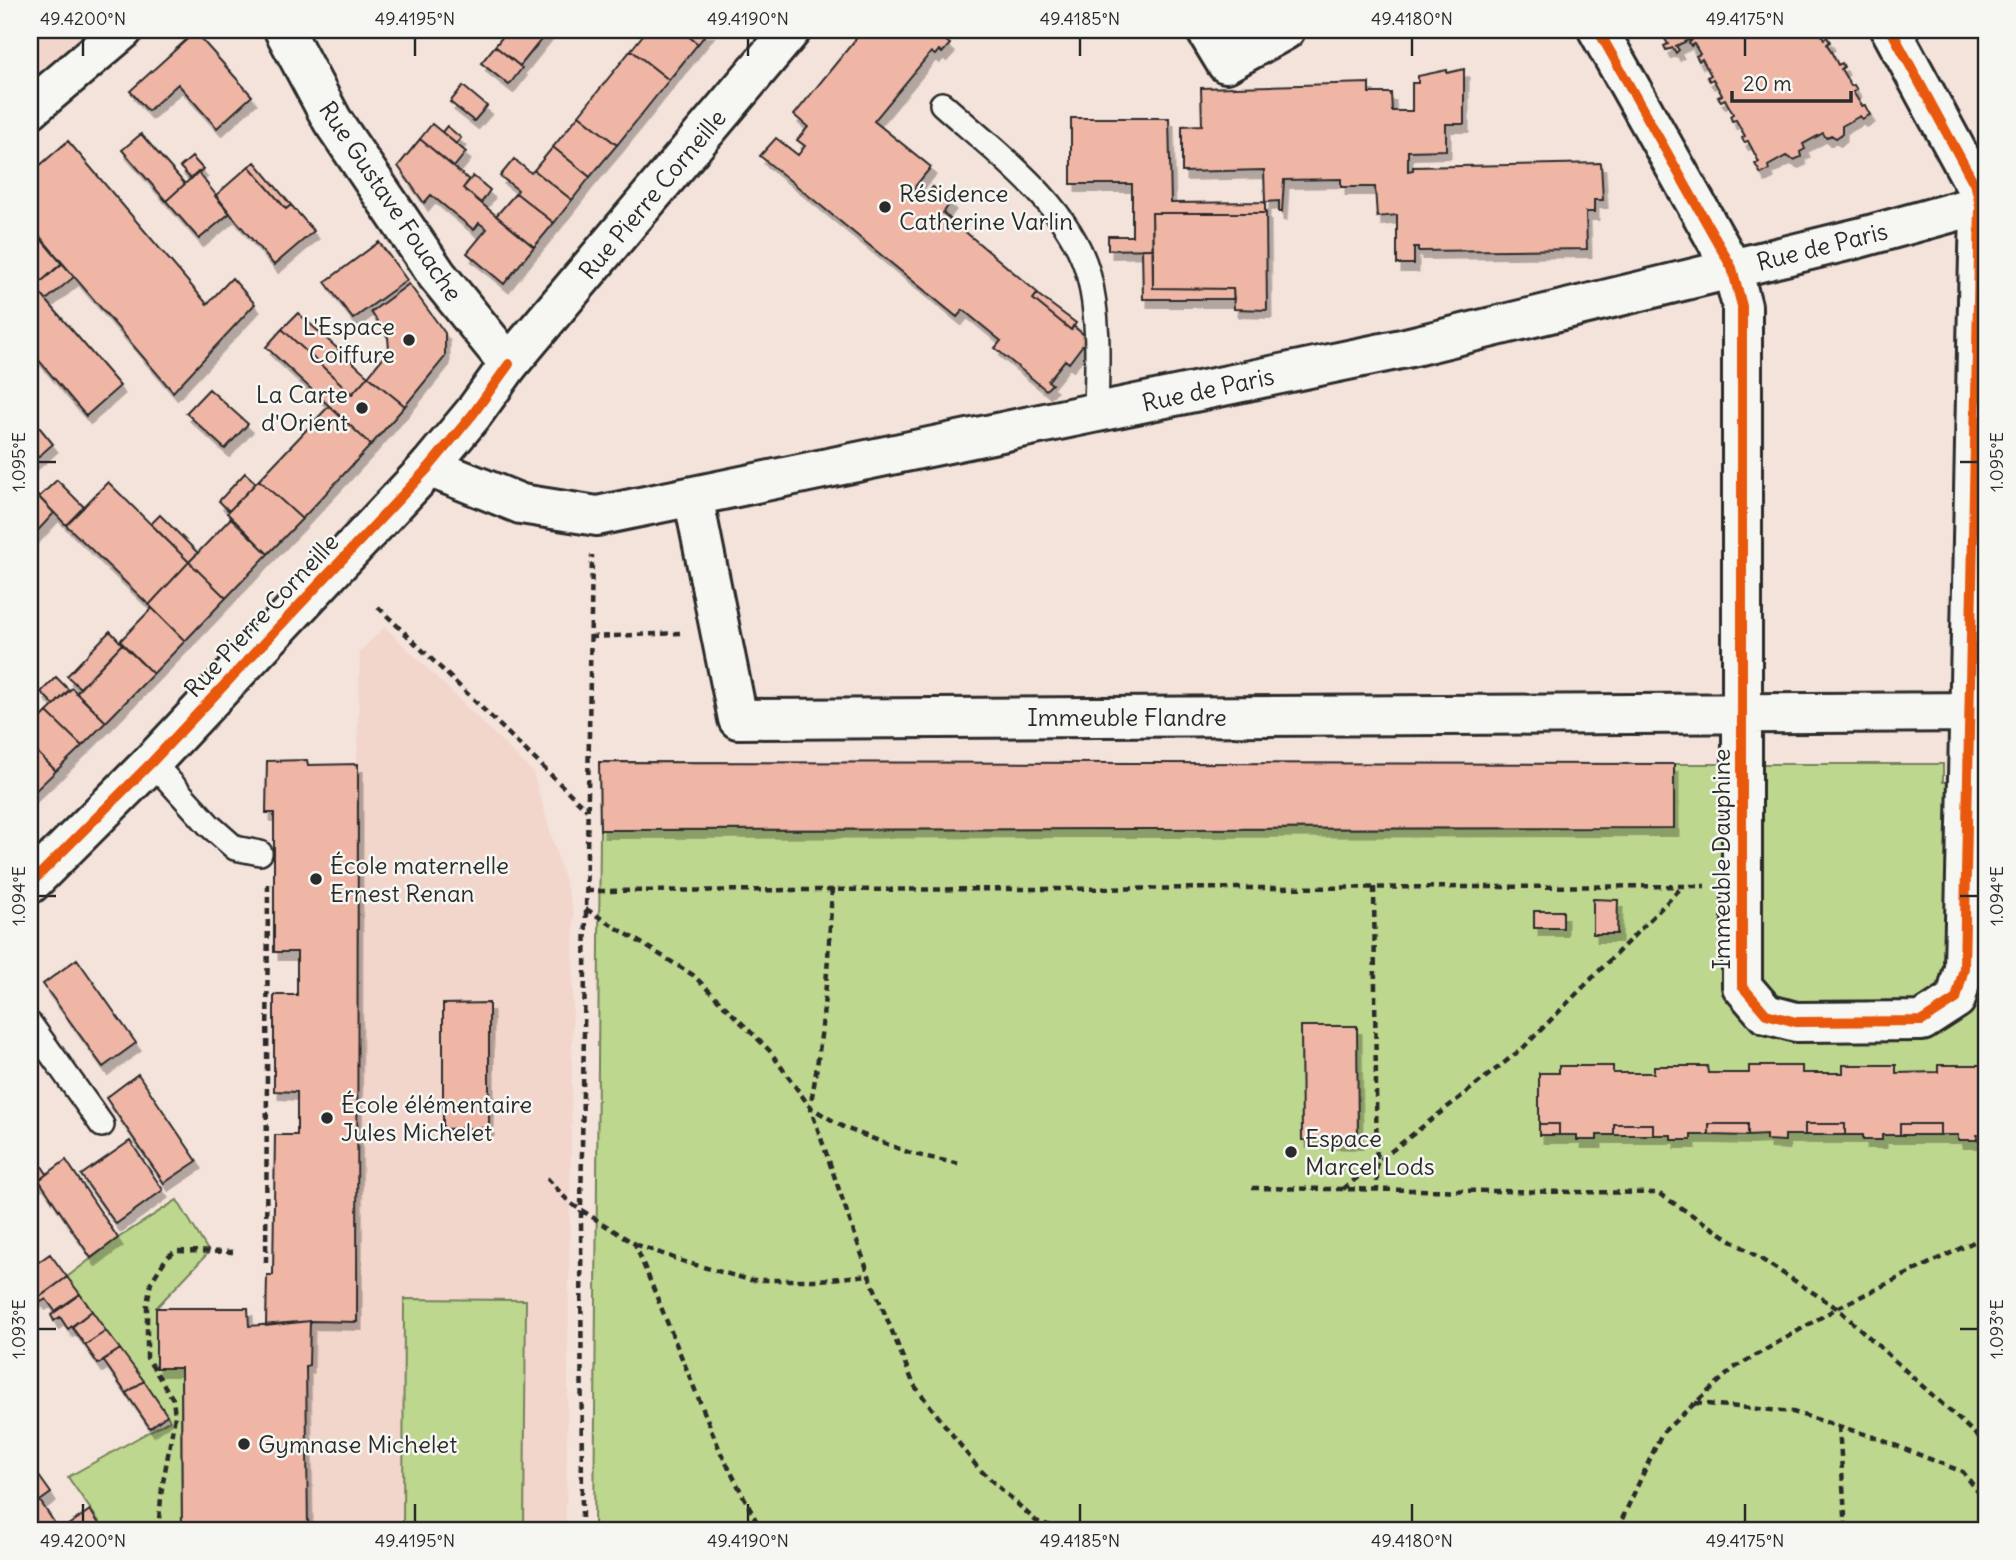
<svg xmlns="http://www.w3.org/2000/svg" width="2016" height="1560" font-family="Delius,sans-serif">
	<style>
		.built { fill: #f2d6cb }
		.green { fill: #bed78e; stroke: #74815c; stroke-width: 2 }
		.building { fill: #efb6a6; stroke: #2b2b2b; stroke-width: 2; filter: url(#shadow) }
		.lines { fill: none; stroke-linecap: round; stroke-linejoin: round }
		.service-casing { stroke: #2b2b2b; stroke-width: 28 }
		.minor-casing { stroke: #2b2b2b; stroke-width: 44 }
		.tertiary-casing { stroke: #2b2b2b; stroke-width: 44 }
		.path { stroke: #2b2b2b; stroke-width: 4.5; stroke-dasharray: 7 5; stroke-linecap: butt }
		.service { stroke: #f6f6f2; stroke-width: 23 }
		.minor { stroke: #f6f6f2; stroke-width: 38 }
		.tertiary { stroke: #f6f6f2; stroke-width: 38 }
		.cycleway-casing { stroke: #f6f6f2; stroke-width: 15 }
		.cycleway { stroke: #e8590c; stroke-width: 10 }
		.ticks { fill: none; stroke: #2b2b2b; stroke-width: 2.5 }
		.poi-dot { fill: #2b2b2b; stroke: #f6f6f2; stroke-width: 2.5 }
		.labels { text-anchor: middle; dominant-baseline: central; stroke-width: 5; stroke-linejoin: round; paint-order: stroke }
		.poi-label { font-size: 24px; fill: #2b2b2b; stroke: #f6f6f2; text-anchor: start }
		.street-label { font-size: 24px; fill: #2b2b2b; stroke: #f6f6f2 }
		.neatline { fill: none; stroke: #2b2b2b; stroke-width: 2.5 }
		.ticks-label { font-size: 18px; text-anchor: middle; fill: #2b2b2b }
	</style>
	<defs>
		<filter id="shadow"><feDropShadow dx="4.5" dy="8" stdDeviation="0" flood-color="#0004"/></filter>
	</defs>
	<rect width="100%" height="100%" fill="#f4e3db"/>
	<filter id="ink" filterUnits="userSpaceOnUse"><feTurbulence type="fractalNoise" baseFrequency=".0143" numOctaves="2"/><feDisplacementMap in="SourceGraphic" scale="14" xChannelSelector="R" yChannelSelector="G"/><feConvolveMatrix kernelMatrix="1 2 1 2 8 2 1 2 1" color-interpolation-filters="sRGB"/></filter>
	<g filter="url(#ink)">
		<!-- built -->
		<path class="built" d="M30 30H96L30 86Z
			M385 627 533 772 574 913 566 1530H308L306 1367 309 1365 310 1322 266 1326 267 1275 273 1274 275 1135 297 1134V1092L274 1091V995H297V952H274V813H266L267 761 307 760 308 765 357 764 360 651Z"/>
		<!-- green -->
		<path class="green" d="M1674 764H1943V782H1986V1530H594L600 830 1674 828Z
			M177 1200 209 1252 156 1308V1368H181L182 1530H105L68 1477 170 1420 67 1277 118 1238Z
			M404 1299 526 1300 524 1530H403Z"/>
		<!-- building -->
		<path class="building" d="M508 30H549L520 66 495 46Z
			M647 30H681L698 44 669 80 631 50Z
			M681 30H709L698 44Z
			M863 30H933L950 44 942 53 939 50 935 55 931 52 874 121 931 167 913 189 924 197 933 187 951 202 943 213 1038 293 1033 299 1071 330 1073 326 1088 338 1069 363 1065 360 1048 381 1052 384 1046 390 995 348 1001 341 963 310 957 317 760 156 776 138 798 155 805 146 797 140 808 127 794 115Z
			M1660 30H1819L1824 39 1827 37 1830 42 1827 44 1838 65 1842 63 1844 67 1841 69 1851 86 1854 85 1857 90 1853 92 1862 106 1865 105 1870 115 1862 119 1860 116 1842 126V134L1836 138 1831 135 1826 138 1823 133 1803 144 1805 149 1800 152 1801 157 1794 160 1786 156 1768 166 1769 170 1761 174 1755 164 1759 162 1748 141 1744 142 1742 138 1745 136 1736 120 1732 121 1730 116 1733 114 1725 99 1721 101 1718 97 1722 95 1713 79 1710 81 1707 77 1711 75 1702 59 1699 61 1696 56 1700 54 1694 44 1691 46 1689 43 1692 40 1691 39 1676 46 1679 50 1676 53 1673 48 1666 50 1664 46 1668 44Z
			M195 32 252 96 217 128 178 84 148 111 130 91Z
			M495 46 522 68 509 85 481 63Z
			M631 50 669 80 617 145 579 115Z
			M1464 69V124H1446V150L1408 151V171L1413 170V167L1601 163 1603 200H1594V212H1586L1587 249 1418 251V247H1414V264H1397V215L1377 217 1375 187H1341V179L1284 180 1282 212H1279V201L1265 202 1264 170 1182 172V126L1202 125 1201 88 1369 83V93H1391L1392 111H1412V83H1418V76L1447 70V73Z
			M463 86 487 106 474 121 450 102Z
			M579 115 617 145 590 177 553 147Z
			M1071 118H1169L1171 203 1265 202V213H1152L1153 249 1108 250V236H1132V184H1071Z
			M432 124 466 152 454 167 420 139Z
			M447 126 461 138 456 144 442 132Z
			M141 134 185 184 166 201 122 150Z
			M420 139 469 180 463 188 534 247 504 284 467 253 487 229 479 223 474 230 431 195 424 203 398 166Z
			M68 141 207 304 232 278 255 304 173 392 30 225V174Z
			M553 147 590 177 572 200 534 170Z
			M192 157 203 169 191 179 180 167Z
			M514 159 531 173 534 170 572 200 554 223 516 193 518 190 500 176Z
			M255 162 291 205 286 209 249 166Z
			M249 166 286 209 291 205 314 231 274 265 215 196Z
			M198 172 230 213 199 239 166 201Z
			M473 176 490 190 481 203 463 188Z
			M516 193 554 223 534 247 496 216Z
			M1152 213H1266L1267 310 1234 309 1233 289 1153 288Z
			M30 226 62 264 35 287 120 386 86 416 30 350Z
			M379 242 407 280 353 319 325 282Z
			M1142 249H1153V288L1233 289 1234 299H1143Z
			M62 263 74 277 46 300 35 287Z
			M409 284 445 333V357L405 406 368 376 389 350 388 337 371 312Z
			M1037 294 1076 323 1071 330 1033 299Z
			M298 313 368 376 352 394 282 329Z
			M282 329 352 394 368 376 405 406 371 445 266 347Z
			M209 389 248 424 225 449 186 413Z
			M329 406 371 445 302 519 259 480Z
			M30 416 53 444 30 464Z
			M245 473 256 483 229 511 219 501Z
			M57 480 84 507 66 525 39 497Z
			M259 480 302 519 268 554 227 513Z
			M108 482 189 562 149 605 66 525Z
			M30 488 54 513 30 539Z
			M160 515 198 553 189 562 151 524Z
			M231 518 268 554 226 598 189 562Z
			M189 562 226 598 185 641 149 605Z
			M152 608 185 641 153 674 120 641Z
			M110 631 122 644 80 688 67 676Z
			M122 644 153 674 106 722 76 693Z
			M56 677 69 690 54 705 41 692Z
			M72 688 106 722 82 746 47 712Z
			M47 712 82 746 56 771 30 745V729Z
			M30 745 56 771 30 796Z
			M307 760 308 765 358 764 357 1322 310 1321 266 1326 267 1275H273L275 1135H297V1092L274 1091V995H297V952H274V813H266L267 761Z
			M599 762 1674 764V828L600 830Z
			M1593 899 1618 900 1617 934H1593Z
			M1534 911H1563V928H1534Z
			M77 959 136 1043 103 1067 43 984Z
			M489 1003V1128L443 1129V1004Z
			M1301 1026H1357L1358 1141 1302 1140Z
			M1843 1065H1896V1073L1938 1072V1065H1986V1135H1977V1140H1958V1135H1940V1124H1900V1135H1882V1140H1863V1135H1845V1124H1805V1135H1785V1141L1766 1140V1135L1748 1136V1124H1709V1135H1691V1140H1671V1135H1653V1124H1614V1135H1597V1140H1577V1135H1559V1124H1539V1073H1559V1066H1613V1073H1654V1066H1707L1708 1073H1749V1066H1802V1073H1843Z
			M138 1074 197 1161 164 1183 106 1098Z
			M1539 1124H1559V1135H1539Z
			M1614 1124H1653V1135H1614Z
			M1709 1124H1748V1136L1709 1135Z
			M1805 1124H1845V1135H1805Z
			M1900 1124H1940V1135H1900Z
			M130 1141 163 1190 116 1224 81 1175Z
			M32 1151 47 1174 32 1185 30 1182V1152Z
			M66 1160 118 1238 91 1258 39 1180Z
			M50 1254 67 1277 30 1304V1268Z
			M67 1277 80 1294 55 1311 46 1299 41 1302 38 1298Z
			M80 1294 92 1311 68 1329 60 1317 54 1321 51 1315Z
			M156 1308H248L249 1326 310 1321 309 1365 306 1366 308 1530H182L181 1368H156Z
			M92 1311 106 1331 85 1345 72 1327Z
			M106 1331 120 1349 98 1364 85 1345Z
			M120 1349 144 1381 126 1393 103 1360Z
			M144 1381 167 1415 150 1428 126 1393Z
			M34 1469 51 1493 30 1508V1472Z
			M40 1501 54 1522 43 1530H30V1508Z
			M90 1510 103 1530H61Z"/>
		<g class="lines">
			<defs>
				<path id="service" d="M942 104C993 150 1069 204 1088 273 1100 316 1097 368 1096 412
					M152 762 209 825 235 848 260 853
					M30 1024 102 1125"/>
				<path id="minor" d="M284 30 332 120 437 275 509 364
					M1206 30 1226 63 1285 30
					M1598 30 1732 268 1742 306V986L1766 1014 1796 1022 1922 1021 1956 999 1964 968 1980 206 1976 187 1891 30
					M30 109 123 30
					M429 467 521 504 597 516 1406 348 1859 238 1986 203
					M693 496 738 719 1986 712"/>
				<path id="tertiary" d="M30 884 152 762 429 467 473 414 509 364 791 30"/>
			</defs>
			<!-- service casing -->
			<use href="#service" class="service-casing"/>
			<!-- minor casing -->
			<use href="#minor" class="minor-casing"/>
			<!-- tertiary casing -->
			<use href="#tertiary" class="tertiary-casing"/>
			<!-- path -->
			<path class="path" d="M378 607 587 810
				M590 637 680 633
				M1374 887 1377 1190
				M832 889C828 963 824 1035 810 1107L845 1128 913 1154 960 1164
				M586 891 1705 886
				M586 909 693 975 769 1050 810 1107 869 1275 914 1385 978 1468 1036 1521 1063 1530
				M547 1178 570 1203 635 1244 721 1453 761 1530
				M1252 1188 1658 1193 1837 1308 1986 1444
				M1343 1189 1523 1048 1683 886
				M635 1244 685 1262 750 1280H820L869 1275
				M266 1263 268 883
				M1695 1403 1793 1412 1874 1437 1963 1472 1986 1502
				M1839 1426 1846 1530
				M161 1530 159 1519 162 1488 175 1416 173 1399 147 1358V1305L151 1282 167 1257 176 1251 236 1252
				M582 1530 581 1209 592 555
				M1617 1530 1662 1433 1734 1368 1837 1308 1986 1236"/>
			<!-- service -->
			<use href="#service" class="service"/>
			<!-- minor -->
			<use href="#minor" class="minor"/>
			<!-- tertiary -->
			<use href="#tertiary" class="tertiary"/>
			<defs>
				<path id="cycleway" d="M1598 30 1732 268 1742 306V986L1766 1014 1796 1022 1922 1021 1956 999 1964 968 1980 206 1976 187 1891 30
					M30 884 152 762 429 467 473 414 509 364"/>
			</defs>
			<!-- cycleway casing -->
			<use href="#cycleway" class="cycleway-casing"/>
			<!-- cycleway -->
			<use href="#cycleway" class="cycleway"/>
		</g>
	</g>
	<!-- ticks -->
	<path class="ticks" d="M83 38V56M415 38V56M748 38V56M1080 38V56M1412 38V56M1745 38V56M38 462H56M1960 462H1978M38 896H56M1960 896H1978M38 1329H56M1960 1329H1978M83 1504V1522M415 1504V1522M748 1504V1522M1080 1504V1522M1412 1504V1522M1745 1504V1522"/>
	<!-- markers -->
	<g class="poi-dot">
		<circle cx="885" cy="207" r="7"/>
		<circle cx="409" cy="340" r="7"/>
		<circle cx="362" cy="408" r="7"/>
		<circle cx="316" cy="879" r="7"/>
		<circle cx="327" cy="1118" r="7"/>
		<circle cx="1291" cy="1152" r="7"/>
		<circle cx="244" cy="1444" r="7"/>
	</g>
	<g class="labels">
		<!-- poi labels -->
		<g class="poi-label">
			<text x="899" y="193">Résidence<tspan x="899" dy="28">Catherine Varlin</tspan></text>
			<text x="395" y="326" text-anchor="end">L'Espace<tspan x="395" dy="28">Coiffure</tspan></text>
			<text x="348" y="394" text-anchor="end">La Carte<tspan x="348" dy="28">d'Orient</tspan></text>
			<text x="330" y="865">École maternelle<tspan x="330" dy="28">Ernest Renan</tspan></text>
			<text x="341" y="1104">École élémentaire<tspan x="341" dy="28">Jules Michelet</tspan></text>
			<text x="1305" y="1138">Espace<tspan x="1305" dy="28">Marcel Lods</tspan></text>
			<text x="258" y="1444">Gymnase Michelet</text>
		</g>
		<!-- street labels -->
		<g class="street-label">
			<text transform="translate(652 194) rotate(-50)">Rue Pierre Corneille</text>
			<text transform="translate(391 201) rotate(56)">Rue Gustave Fouache</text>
			<text transform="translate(1822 246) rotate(-14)">Rue de Paris</text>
			<text transform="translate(1208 389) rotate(-12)">Rue de Paris</text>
			<text transform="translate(261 615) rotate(-47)">Rue Pierre Corneille</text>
			<text x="1127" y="717">Immeuble Flandre</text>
			<text transform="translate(1721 859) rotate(-90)">Immeuble Dauphine</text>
		</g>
	</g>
	<!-- margin -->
	<rect width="2016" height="1560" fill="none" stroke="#f6f6f2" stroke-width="77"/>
	<!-- scale -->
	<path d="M1732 91v10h119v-10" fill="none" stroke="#2b2b2b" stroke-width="3.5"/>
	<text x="1743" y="91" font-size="21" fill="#2b2b2b" stroke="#f6f6f2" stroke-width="5" paint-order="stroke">20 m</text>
	<rect x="38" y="38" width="1940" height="1484" class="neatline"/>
	<g class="ticks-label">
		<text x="83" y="25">49.4200°N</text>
		<text x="415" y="25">49.4195°N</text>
		<text x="748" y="25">49.4190°N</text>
		<text x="1080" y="25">49.4185°N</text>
		<text x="1412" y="25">49.4180°N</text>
		<text x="1745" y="25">49.4175°N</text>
		<text transform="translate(1997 462) rotate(-90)" y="6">1.095°E</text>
		<text transform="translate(19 462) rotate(-90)" y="6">1.095°E</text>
		<text transform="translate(1997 896) rotate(-90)" y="6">1.094°E</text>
		<text transform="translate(19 896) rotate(-90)" y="6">1.094°E</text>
		<text transform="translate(1997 1329) rotate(-90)" y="6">1.093°E</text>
		<text transform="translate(19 1329) rotate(-90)" y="6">1.093°E</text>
		<text x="83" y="1547">49.4200°N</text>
		<text x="415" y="1547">49.4195°N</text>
		<text x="748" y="1547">49.4190°N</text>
		<text x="1080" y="1547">49.4185°N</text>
		<text x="1412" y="1547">49.4180°N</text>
		<text x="1745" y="1547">49.4175°N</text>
	</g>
</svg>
